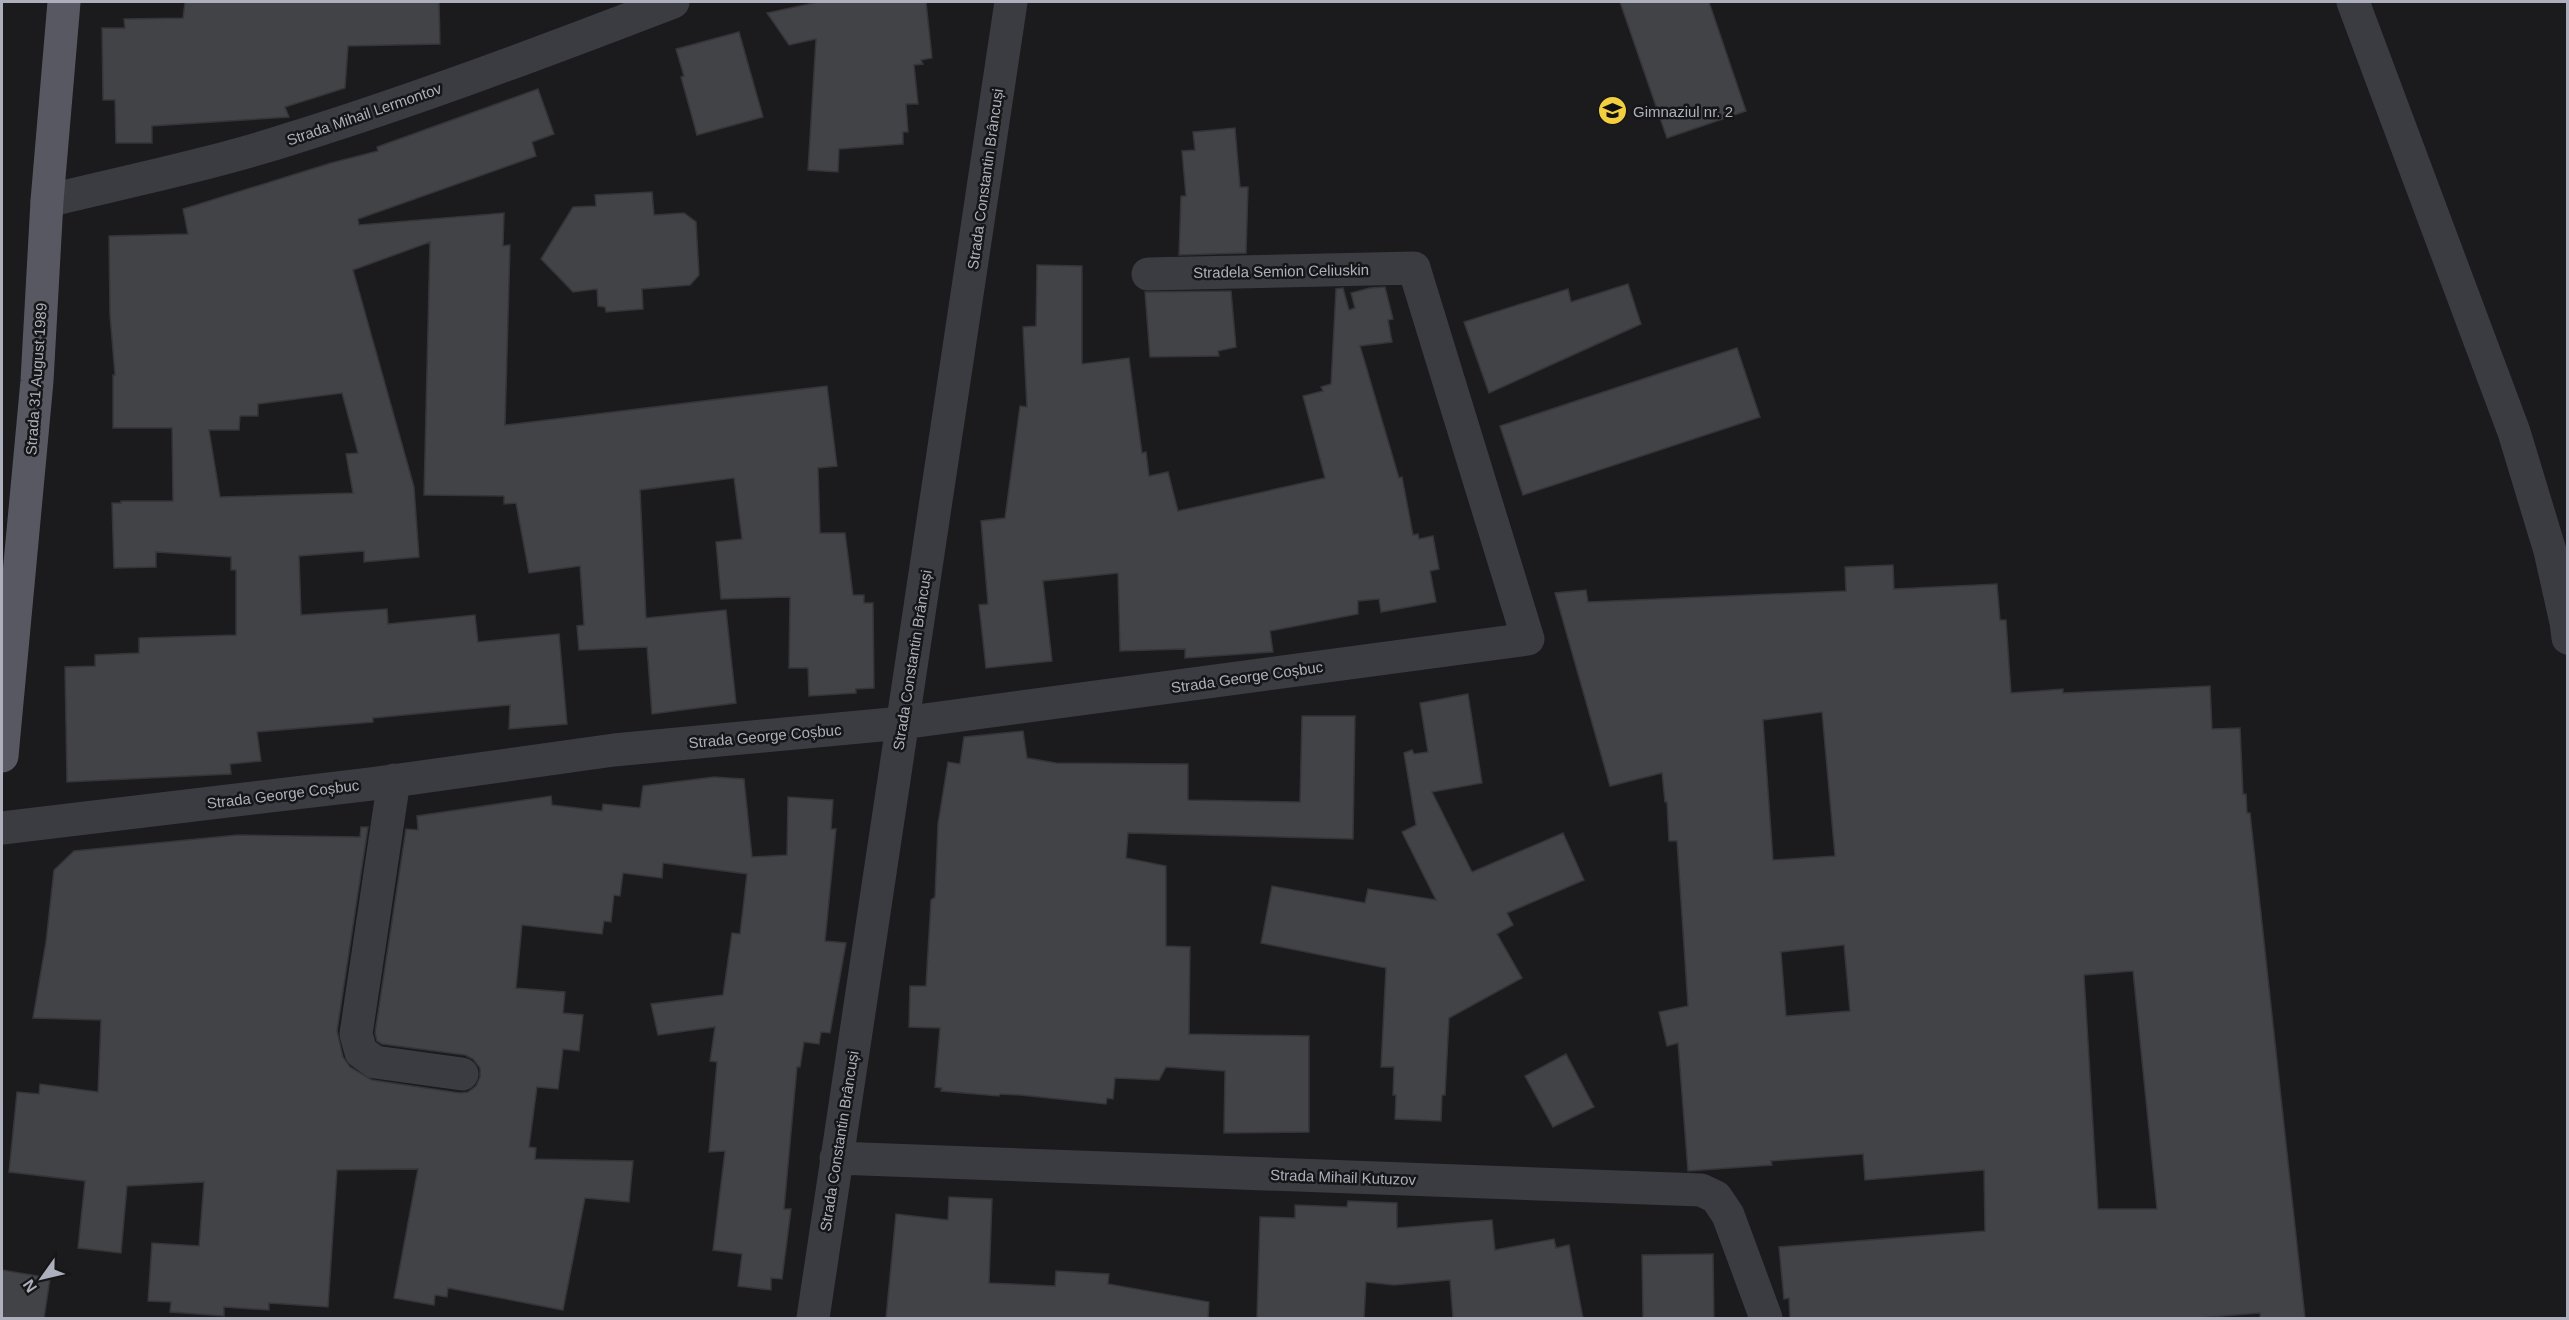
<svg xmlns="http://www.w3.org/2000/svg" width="2569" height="1320" font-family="Arial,sans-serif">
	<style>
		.building { fill: #424347; stroke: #353539; stroke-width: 1.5; fill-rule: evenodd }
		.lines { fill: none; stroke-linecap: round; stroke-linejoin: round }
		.minor { stroke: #3b3c42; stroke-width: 33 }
		.major { stroke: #575861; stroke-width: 33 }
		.labels { text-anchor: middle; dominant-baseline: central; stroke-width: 5; stroke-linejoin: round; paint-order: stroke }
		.poi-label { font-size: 15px; fill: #adb0bc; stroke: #161518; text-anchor: start }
		.street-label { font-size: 15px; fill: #adb0bc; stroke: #161518 }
	</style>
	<rect width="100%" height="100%" fill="#1b1a1d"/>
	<!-- building -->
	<path class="building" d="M185 2H439L440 44 348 46 345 88 285 107 289 117 152 126V143H116L115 100H103L102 28H125L124 19 183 18Z
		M818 2H926L932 58 921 60 923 64 914 65 918 104H906L908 132H903V144L839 149 838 172 808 170 816 39 789 45 767 13Z
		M1620 2H1709L1746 111 1667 138Z
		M739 32 763 117 697 135 681 77 684 76 676 49Z
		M538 89 554 134 532 142 536 156 358 219 359 225 504 213 503 246 510 245 505 425 827 386 837 466 818 468 820 533H845L853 595H864V603H873L874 688 856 689V693L809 696 808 668H789L790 597 721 599 716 542 742 539 734 478 640 490 646 618 726 610 736 703 652 714 647 647 579 650 577 626 584 625 580 566 529 573 516 503 504 504V496L424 495 430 242 353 270 414 487 419 557 364 562V551L299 556 301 615 387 609 388 624 475 615 478 642 559 634 567 724 509 729 510 705 373 718V722L257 732 261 761 230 764 231 774 67 782 65 667 95 666V655L139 653V638L236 635V570H231V557L156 552V567L114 568 112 503H121V501H173L172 428H113V375H115L110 315 109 236 188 234 183 209 331 163 378 151 377 147ZM342 393 358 453 346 454 353 493 220 497 209 430H239L240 416H258V404Z
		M1235 128 1240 187H1248L1246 253 1179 255 1181 196H1186L1182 151 1195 150 1193 132Z
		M652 192 654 215 684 213 696 222 699 275 690 285 642 289 643 309 606 312 605 307 598 306 597 289 573 292 541 259 573 207 596 206 595 195Z
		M1037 265 1082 266V364L1129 358 1142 453 1146 452 1149 476 1168 472 1178 511 1325 478 1303 396 1323 391 1321 387 1331 384 1336 289 1343 288 1349 310 1355 308 1351 293 1370 288 1385 287 1393 319 1388 320 1392 342 1360 346 1399 478 1402 477 1413 535 1418 534 1419 539 1433 536 1439 569 1430 571 1436 602 1381 612 1379 599 1358 601V614L1270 631 1273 652 1185 658V649L1120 651 1118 573 1043 581 1052 661 986 668 979 605 988 604 981 521 1005 518 1020 406 1027 407 1023 327 1036 326Z
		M1628 284 1641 324 1489 393 1464 322 1568 289 1571 302Z
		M1231 291 1236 347 1218 351 1219 356 1150 357 1145 292Z
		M1737 348 1760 417 1523 495 1500 426Z
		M1893 565 1894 589 1997 584 2000 620H2006L2011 693 2063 689V693L2210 686 2212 729 2240 728 2243 794H2246L2247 813H2250L2305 1318H2260V1313L2199 1318H1790L1789 1298 1784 1299 1779 1247 1985 1231 1984 1170 1865 1180 1863 1154 1771 1161 1772 1165 1688 1171 1678 1043 1667 1046 1659 1012 1688 1006 1677 841H1669L1667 802H1665L1662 773 1610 786 1555 593 1586 590 1588 602 1846 591 1845 567ZM1822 712 1835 856 1773 860 1763 720ZM1844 945 1850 1011 1786 1016 1781 952ZM2133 971 2157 1209H2098L2084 975Z
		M1468 694 1482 783 1432 792 1472 872 1563 833 1584 880 1507 913 1513 925 1497 934 1522 978 1449 1018 1445 1095H1442L1441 1121 1395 1119 1396 1095H1393L1394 1067H1381L1386 968 1261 943 1272 886 1365 903 1368 889 1436 900 1402 832 1416 825 1404 753 1412 750 1414 754 1428 752 1420 703Z
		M1302 716H1355L1353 839 1128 833 1126 858 1166 866V946L1190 947 1189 1034 1309 1036V1132L1224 1133 1225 1071 1166 1067 1159 1080 1115 1078 1113 1099 1107 1098 1106 1104 1020 1095 1000 1094 999 1096 941 1091 942 1088 935 1087 940 1028 909 1027 910 986H926L931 900 935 897 938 824 948 762 960 764 964 737 1023 731 1027 758 1056 763 1188 764V800L1300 802Z
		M714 777 744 779 752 857 787 855 788 797 833 800 831 829H836L825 941 846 943 830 1033 821 1032 819 1044 804 1042 800 1067H797L784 1209H791L782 1279 771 1278V1290L738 1286 742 1254 713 1250 725 1151 709 1152 717 1062 710 1061 715 1027 658 1035 651 1004 723 995 732 933 740 934 747 874 663 863 662 878 623 873 620 896 614 895 611 922 604 921 602 934 522 925 516 988 565 992 563 1013 583 1015 579 1051 563 1049 558 1089 537 1087 529 1147 536 1148 535 1159 633 1161 629 1202 585 1198 563 1310 448 1288 447 1297 435 1295 434 1305 394 1298 418 1169 337 1170 328 1307 269 1303V1310L224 1307V1316L170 1312 171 1302 148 1301 152 1243 199 1246 204 1182 127 1186 121 1253 78 1248 85 1181 9 1172 17 1092 39 1094 40 1084 98 1092 101 1020 33 1018 46 942 54 870 74 851 238 835 360 837 361 827H368L337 1031 343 1057 350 1067 372 1080 460 1093 468 1092 476 1086 480 1077V1068L473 1059 465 1055 382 1044 377 1041 375 1033 406 829 418 830 417 816 551 796 552 805 602 811 603 804 640 808 643 786Z
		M1566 1054 1594 1107 1553 1127 1525 1076Z
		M949 1197 992 1199 989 1283 1055 1286 1056 1271 1109 1274 1108 1284 1209 1302 1208 1318H886L896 1214 948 1220Z
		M1348 1201 1397 1203V1228L1492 1220 1495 1250 1554 1239 1556 1248 1569 1245 1583 1318H1453L1450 1280 1394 1285 1366 1282 1364 1318H1257L1260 1217 1295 1218V1205L1347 1207Z
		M1713 1254 1714 1318H1643L1642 1255Z
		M2 1270 50 1278 44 1318H2Z"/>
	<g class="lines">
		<!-- minor -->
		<path class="minor" d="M2353 2 2514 432 2550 551 2566 622 2568 638
			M47 201C129 181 213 164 293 138 421 98 548 50 673 2
			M394 780 356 1034 361 1052 375 1062 462 1074
			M2 828 371 784 614 750 902 723 1528 639 1414 268 1148 274
			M836 1158 1701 1190 1716 1197 1728 1215 1766 1318
			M813 1318 1011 2"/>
		<!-- major -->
		<path class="major" d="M2 756 37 381 47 201 64 2"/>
	</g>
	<!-- icons -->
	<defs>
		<symbol id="school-disc" viewBox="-11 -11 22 22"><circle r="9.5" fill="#f1cf3e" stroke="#161518"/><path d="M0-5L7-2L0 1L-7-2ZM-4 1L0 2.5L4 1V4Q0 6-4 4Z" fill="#111"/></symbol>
	</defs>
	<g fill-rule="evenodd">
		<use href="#school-disc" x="1596" y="94" width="33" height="33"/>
	</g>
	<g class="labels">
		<!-- poi labels -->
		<g class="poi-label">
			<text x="1633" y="111">Gimnaziul nr. 2</text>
		</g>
		<!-- street labels -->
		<g class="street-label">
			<text transform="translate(364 114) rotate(-19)">Strada Mihail Lermontov</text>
			<text transform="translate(985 179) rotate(-82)">Strada Constantin Brâncuși</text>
			<text transform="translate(1281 271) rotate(-1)">Stradela Semion Celiuskin</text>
			<text transform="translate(36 379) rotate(-86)">Strada 31 August 1989</text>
			<text transform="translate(912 660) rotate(-81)">Strada Constantin Brâncuși</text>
			<text transform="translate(1247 677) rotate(-8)">Strada George Coșbuc</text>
			<text transform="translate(765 736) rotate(-5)">Strada George Coșbuc</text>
			<text transform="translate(283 794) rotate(-7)">Strada George Coșbuc</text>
			<text transform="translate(839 1141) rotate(-81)">Strada Constantin Brâncuși</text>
			<text transform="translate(1343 1177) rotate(2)">Strada Mihail Kutuzov</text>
		</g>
	</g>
	<!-- border -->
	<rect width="2569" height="1320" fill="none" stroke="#adb0bc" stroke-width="6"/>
	<!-- north arrow -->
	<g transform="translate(42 1278) rotate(236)" stroke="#161518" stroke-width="4.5" paint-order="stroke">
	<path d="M0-4.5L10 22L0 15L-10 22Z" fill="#adb0bc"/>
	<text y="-9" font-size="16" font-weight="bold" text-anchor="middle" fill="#adb0bc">N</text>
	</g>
</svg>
